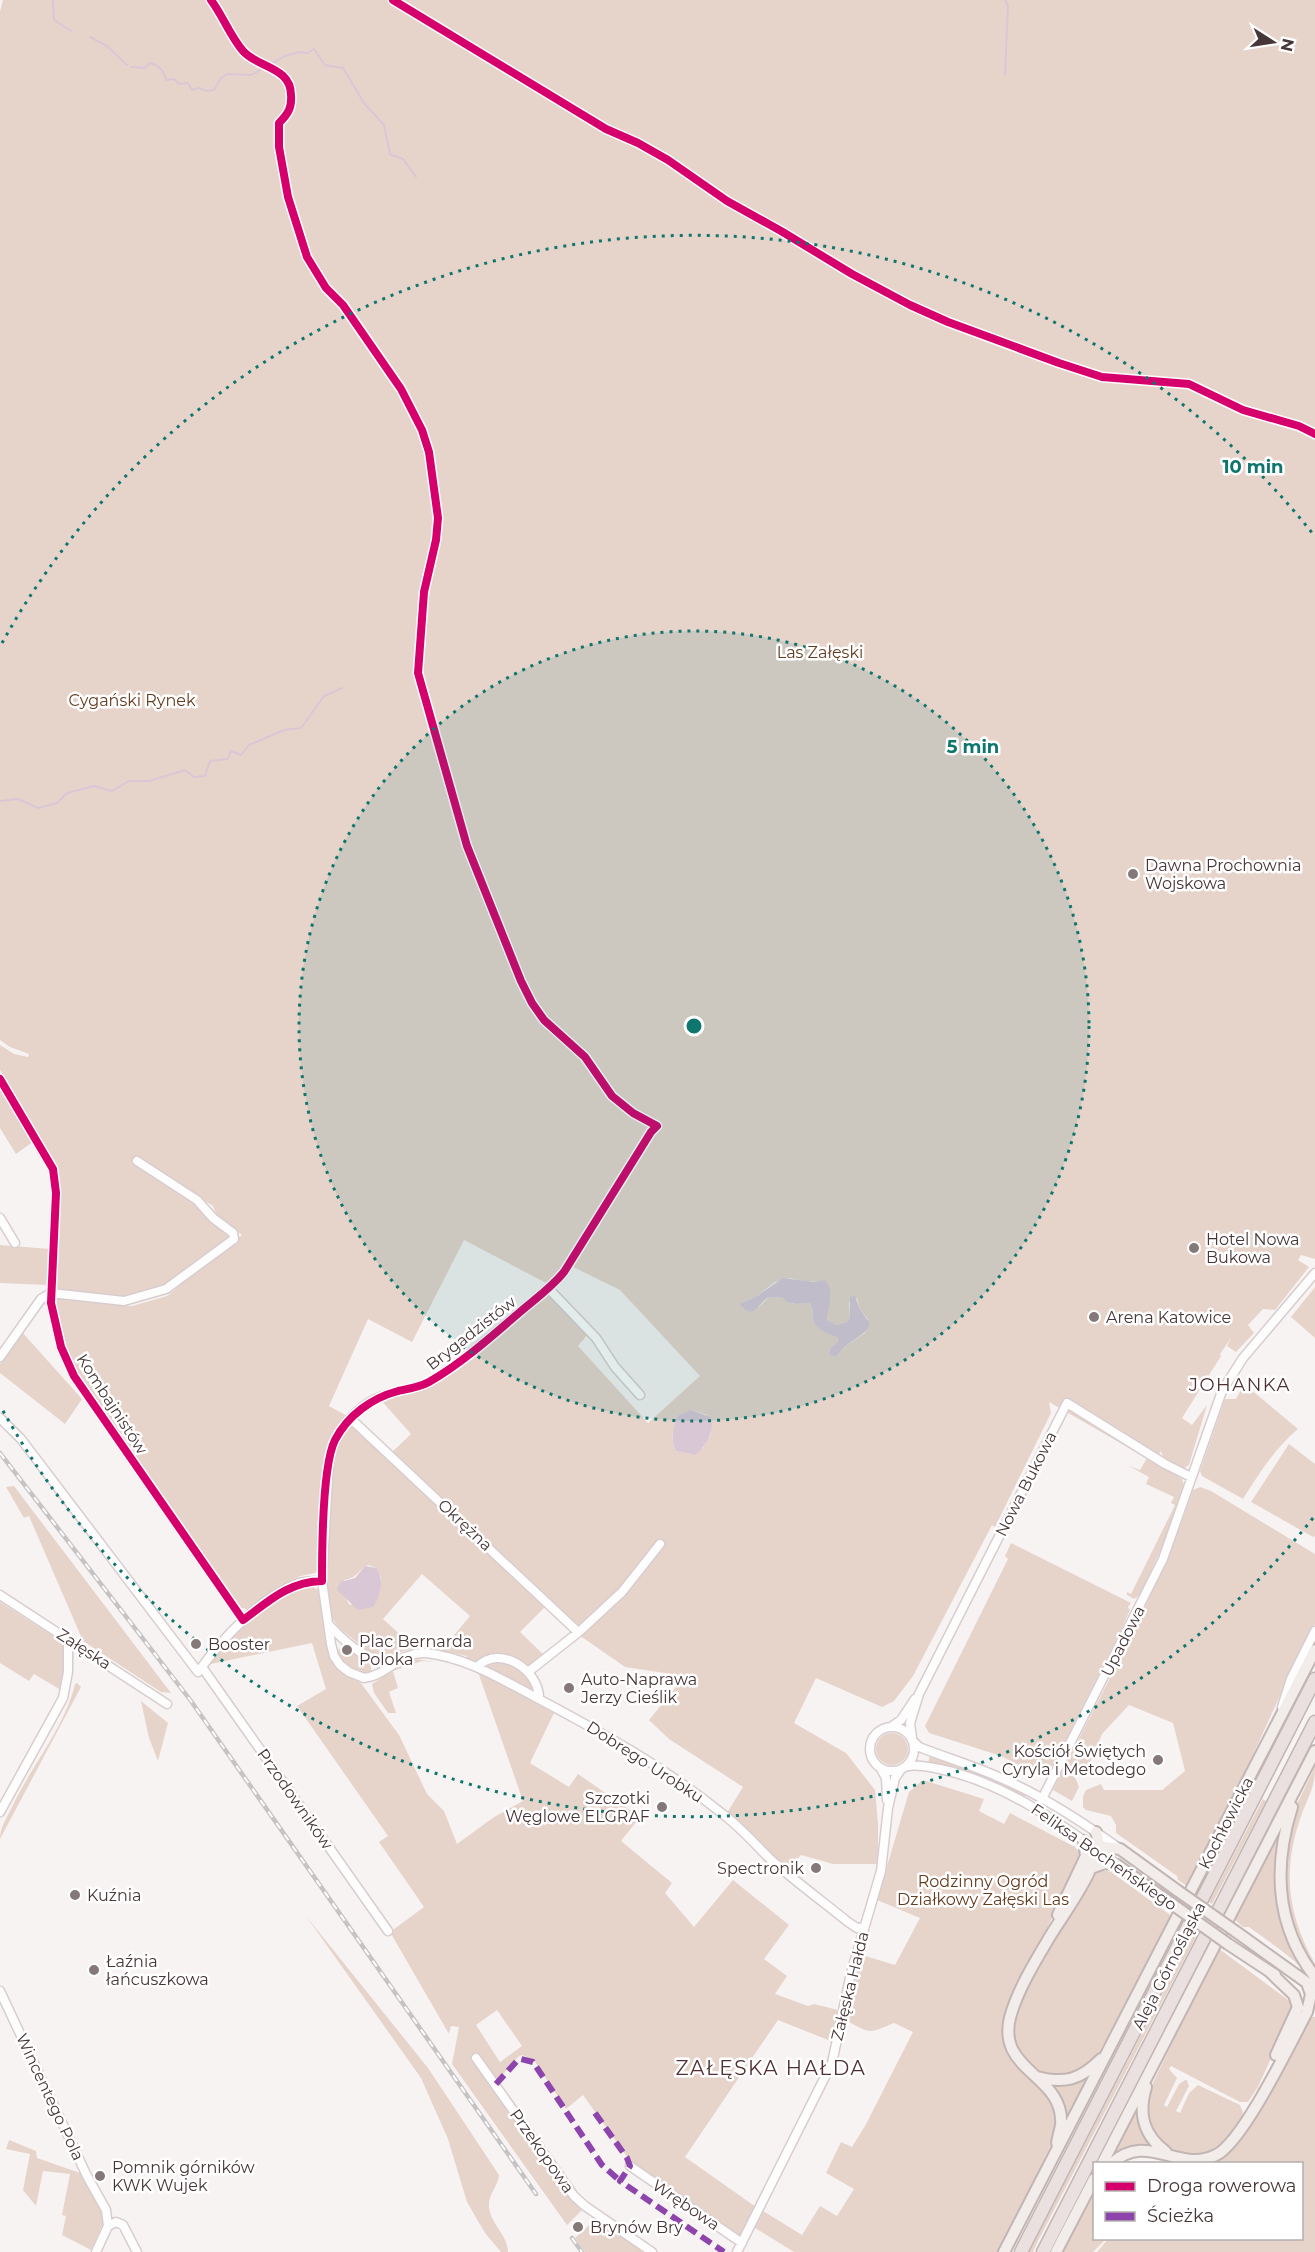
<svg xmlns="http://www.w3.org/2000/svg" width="1315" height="2252" font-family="Montserrat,sans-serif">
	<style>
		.green { fill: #e6d4cb; fill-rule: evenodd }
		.water { fill: #dac7d6 }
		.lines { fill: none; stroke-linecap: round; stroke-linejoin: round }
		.stream { stroke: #dac7d6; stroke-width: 2 }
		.minor-casing { stroke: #d8cdce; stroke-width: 11 }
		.major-casing { stroke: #c2b6b4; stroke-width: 14 }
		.highway-casing { stroke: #c2b6b4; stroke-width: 15 }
		.minor { stroke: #fefdfd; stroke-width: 8 }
		.major { stroke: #f2ecea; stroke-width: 10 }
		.highway { stroke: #eae0df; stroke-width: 12 }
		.rail-casing { stroke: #c5c3c3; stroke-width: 4.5 }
		.rail { stroke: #fff; stroke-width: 2; stroke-dasharray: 7; stroke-linecap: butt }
		.major-bridge-casing { stroke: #c2b6b4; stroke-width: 14; stroke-linecap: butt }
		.major-bridge { stroke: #f2ecea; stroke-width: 10 }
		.quiet { stroke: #8e44ad; stroke-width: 6; stroke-dasharray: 12 6; stroke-linecap: butt }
		.cycleway-casing { stroke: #fff; stroke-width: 11 }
		.cycleway { stroke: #d6006c; stroke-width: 8 }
		.ring { fill: none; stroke: #0f766e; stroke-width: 3; stroke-dasharray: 3 6 }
		.poi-dot { fill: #857879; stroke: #fff; stroke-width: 2 }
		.labels { text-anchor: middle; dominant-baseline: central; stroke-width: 5; stroke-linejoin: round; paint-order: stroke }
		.park-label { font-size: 16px; fill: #643c1f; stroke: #fff }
		.poi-label { font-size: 16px; fill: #473638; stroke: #fff; text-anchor: start }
		.street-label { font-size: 16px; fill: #473638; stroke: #fff }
		.neighbourhood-label { font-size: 18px; letter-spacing: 1.5px; fill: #513034; stroke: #fff }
		.quarter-label { font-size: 20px; letter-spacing: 1.5px; fill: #513034; stroke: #fff }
		.centre { fill: #0f766e; stroke: #fff; stroke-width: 3 }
		.ring-label { font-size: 18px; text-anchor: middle; font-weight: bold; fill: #0f766e; stroke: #fff; stroke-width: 5; stroke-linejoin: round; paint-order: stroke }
	</style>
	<rect width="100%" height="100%" fill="#f8f3f3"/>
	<!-- green -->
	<path class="green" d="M3 0H1315V1259L1301 1255 1298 1260 1309 1267 1275 1310 1263 1309 1248 1325 1254 1333 1236 1352 1227 1346 1231 1338 1220 1354 1221 1356 1182 1418 1192 1425 1207 1405 1189 1465 1184 1468 1163 1457 1161 1451 1154 1461 1143 1456 1049 1402 1051 1413 995 1527 992 1525 913 1676 894 1701 882 1707 816 1678 794 1723 846 1753 875 1790 878 1823V1864H833L801 1855 787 1871 727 1813 743 1787 669 1739 649 1720 685 1676 625 1667 579 1635 391 1453 411 1434 380 1399 427 1386 550 1293 588 1334 578 1346 648 1423 700 1376 620 1290 573 1267 630 1174 632 1156 565 1264 548 1284 464 1240 412 1342 368 1319 329 1406 349 1417 334 1435 328 1449 318 1571C313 1575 307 1574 301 1576 282 1583 265 1598 249 1610L243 1608 240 1610 97 1403 77 1372 63 1344 55 1299 132 1306 167 1296 242 1235 217 1216 213 1206 136 1157 133 1162 193 1202 229 1236C202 1258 165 1297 129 1298 104 1298 79 1292 55 1288L61 1193 56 1169 0 1070V1045L14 1054 28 1057 29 1054 10 1047 0 1040V11ZM789 1278 807 1282 818 1281 829 1305 827 1320 836 1325 847 1322 850 1318 849 1302 857 1298 860 1310 868 1319 865 1333 847 1345 836 1357 829 1355 831 1347 837 1343 838 1338C828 1333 815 1331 813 1316 812 1309 814 1308 809 1303L792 1304 783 1298 769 1297 759 1307 742 1308V1303L757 1296 775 1282ZM693 1410 707 1415 711 1434 703 1448 691 1454 676 1451C670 1443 673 1424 678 1415Z
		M0 1084 34 1141 16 1154 0 1128Z
		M0 1245 50 1249 47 1285 0 1283Z
		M1315 1287V1338L1291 1317Z
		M22 1332 82 1399 65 1424 0 1373V1364Z
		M1236 1377 1298 1429C1275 1448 1259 1474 1243 1499L1202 1476 1200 1471 1225 1399H1236L1242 1388 1233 1384Z
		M351 1425 354 1426 546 1606 520 1632 545 1656C540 1659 533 1666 528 1666 520 1665 511 1653 496 1654 483 1655 479 1665 464 1661L467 1656 441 1651 470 1616 422 1574 383 1619 414 1647 391 1656H379L364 1648 339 1628 331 1617 326 1583 333 1452 348 1426ZM368 1565 377 1568 381 1577 379 1596 350 1605 346 1599 344 1580C359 1577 357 1571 368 1565Z
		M1289 1444 1315 1464V1536L1313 1537 1251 1502Z
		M1147 1458 1182 1479 1184 1485 1167 1536 1140 1595 1134 1599 1127 1595V1592L1131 1594 1175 1505 1171 1503 1174 1497 1146 1484 1149 1477 1129 1466 1140 1470Z
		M14 1486 171 1693 161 1692 83 1641 29 1516 24 1518 6 1487Z
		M1200 1487 1211 1491 1315 1554V1624L1289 1676 1219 1829 1189 1887 1178 1880 1177 1876 1116 1833V1825L1111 1816 1086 1810 1083 1807V1796L1086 1790 1101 1784 1104 1790H1162L1185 1771 1173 1723 1129 1705 1102 1734 1086 1772 1081 1770 1078 1773 1065 1766C1111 1675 1161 1586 1193 1490Z
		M1011 1543 1131 1603 1128 1607 1130 1610 1122 1628 1053 1766 1049 1767 1037 1762 1031 1771 1001 1756 929 1733 925 1726 1008 1559 1005 1556Z
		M298 1587H313L318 1590 329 1653 334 1664 345 1674 361 1683 399 1735 427 1794 444 1811 457 1844 494 1817 523 1801 478 1672 554 1713 530 1763 569 1787 578 1774 640 1817 621 1841 672 1883 665 1893 694 1927 733 1880 789 1925 764 1959 787 1976 775 1994 808 2006 814 2004 838 2010 831 2039 828 2040 778 2020 685 2157 756 2207 739 2239 631 2166 628 2158 583 2095 566 2109 534 2060 522 2055 518 2057 493 2086 571 2199 583 2209 567 2225 452 2064 459 2027 451 2026 449 2034 390 1932 424 1907 379 1842 388 1836 297 1706 326 1689 312 1643 206 1665 245 1624 270 1605ZM497 2010 522 2046 500 2062 476 2025Z
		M0 1602 64 1643V1669L61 1690 34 1674 29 1681 0 1663Z
		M345 1646 371 1663V1672L368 1675C354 1672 343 1666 338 1652L339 1649Z
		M415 1659 436 1662 422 1661 393 1671 398 1688 389 1692 396 1713H388L374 1693 372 1684 406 1661Z
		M496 1662C519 1663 522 1671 536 1688L534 1692 485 1667V1665Z
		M1314 1663 1312 1670 1197 1894 1195 1892Z
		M77 1683 81 1687 0 1839C0 1828 6 1819 11 1809 30 1768 65 1727 75 1684Z
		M141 1701 168 1723 158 1761 149 1738Z
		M876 1749a16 16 0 1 1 32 0a16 16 0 1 1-32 0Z
		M930 1755 987 1775 1026 1794 1023 1798 928 1763Z
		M1315 1767C1315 1790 1307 1798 1300 1819 1282 1873 1288 1915 1315 1964V1969L1306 1959 1288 1917 1282 1869 1295 1808Z
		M1062 1771 1075 1777 1079 1787 1072 1801 1053 1790Z
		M923 1780 984 1799 979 1811 1004 1824 1010 1813 1075 1847 1082 1856 1007 2011C1000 2037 1006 2060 1028 2077 1035 2082 1044 2088 1049 2096 1057 2110 1056 2122 1055 2137L999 2252H794L755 2228 763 2211 802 2235 820 2206 837 2216 854 2189 826 2173 841 2142 852 2147 865 2126 913 2032 894 2023C867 2034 872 2034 845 2020L862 1955 895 1965 920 1918 877 1900 909 1792Z
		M1263 1799 1266 1801 1212 1904 1209 1902Z
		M1281 1826 1276 1870 1308 1975C1292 1956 1269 1942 1249 1927H1243L1233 1918Z
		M1099 1869 1111 1872 1173 1917 1096 2058C1077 2073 1068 2080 1042 2073 1024 2068 1011 2043 1014 2026 1016 2007 1027 1991 1035 1975 1053 1940 1073 1907 1092 1874Z
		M306 1916 428 2068 499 2175C498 2187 488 2194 489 2207 491 2225 508 2235 508 2252H501L485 2233 467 2202 448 2139 421 2078Z
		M1180 1921 1182 1922 1011 2252H1008Z
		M1195 1931 1198 1933 1038 2241 1033 2252H1029Z
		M1218 1948 1287 1999 1294 2007 1258 2087 1248 2102H1240L1171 2066 1169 2069 1177 2078 1164 2105 1167 2107 1179 2084 1185 2080H1187L1189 2086 1176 2111 1180 2113 1189 2093 1198 2085 1240 2105 1243 2112C1234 2162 1166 2171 1147 2121 1144 2114 1147 2102 1148 2093Z
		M1311 2017H1315V2252H1097L1108 2239 1302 2238V2164L1208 2163 1227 2154 1243 2137 1308 2019Z
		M1092 2073 1066 2126 1050 2084Z
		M1138 2103 1152 2146 1127 2148 1109 2159Z
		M9 2140 36 2151 37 2158 83 2174 89 2190 92 2189 105 2219 91 2250 62 2235 66 2216 62 2215 70 2174 43 2171 36 2206 23 2190 30 2154 6 2149Z
		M1094 2194V2238L1106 2239 1093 2252H1063Z
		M597 2218 647 2252H585L575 2238Z"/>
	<!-- water -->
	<path class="water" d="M783 1278 813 1282 825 1280C835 1291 828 1307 827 1320L836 1325 847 1322 850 1318V1297L855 1296 860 1310 870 1323C866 1335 856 1337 847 1345 843 1348 840 1353 836 1357L829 1355 831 1347 837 1343 838 1338C828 1333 814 1331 813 1316 812 1309 814 1308 809 1303 797 1303 792 1307 783 1298L769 1297C758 1303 754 1321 740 1305L742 1303 757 1296Z
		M692 1410 710 1417C716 1430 706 1447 695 1455L676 1451C670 1443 673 1424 678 1415Z
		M365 1566 377 1568C384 1579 381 1597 373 1607L358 1610 337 1590 340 1582 355 1578Z"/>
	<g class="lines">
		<!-- stream -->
		<path class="stream" d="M53 0 54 20 71 31
			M90 37 107 46 127 65
			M131 67 145 68 150 63C160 66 163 70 166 80L174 79 179 84 188 83 192 90 199 88 207 91 214 90 221 78 227 74 251 75 285 56 299 52 307 53 314 49 325 65 343 68 364 103 384 125 390 154 403 159 416 177
			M1005 74 1008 6 1005 0
			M0 801 18 799 38 808 57 803 67 793 94 786 112 791 129 781H149L185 770 194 777 205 776 210 761 228 759 231 751 241 755 249 745 284 730 301 728 324 696 342 688"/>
		<defs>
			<path id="minor" d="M0 1079 53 1169 56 1193 51 1303 61 1347 74 1376 243 1620
				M657 1126 651 1132 564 1272C551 1288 535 1299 520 1312 491 1337 462 1362 430 1382 417 1389 400 1390 386 1395 358 1403 334 1432 329 1461L322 1581 331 1644 334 1656 340 1665 349 1672 364 1678C387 1676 400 1651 426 1653 465 1657 501 1679 535 1697 601 1732 666 1768 724 1815 741 1828 755 1844 770 1859 795 1881 822 1901 848 1922L857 1928 864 1927
				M0 1218 15 1243
				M549 1289 596 1338 615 1367 640 1395
				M0 1357 41 1299 51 1293 124 1301 166 1289 234 1239 233 1233 213 1218 197 1200 137 1161
				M0 1418 21 1439 198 1672C221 1640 260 1597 299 1583 306 1581 314 1581 322 1581
				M351 1419 578 1632
				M0 1595 167 1704
				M329 1625C346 1643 370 1666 397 1660
				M202 1667 388 1931
				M477 1667C500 1643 540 1671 539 1699
				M528 1672 580 1631 622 1592 660 1544
				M1282 1707 1291 1679 1315 1631
				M870 1749a22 22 0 1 1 44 0a22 22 0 1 1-44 0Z
				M891 1727 901 1720 915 1699
				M912 1738 910 1723 919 1694 1067 1403 1165 1464 1191 1477
				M914 1742 919 1747C947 1758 975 1766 1001 1778 1043 1796 1083 1822 1120 1849
				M908 1766C918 1764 929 1767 940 1769 1006 1783 1062 1825 1117 1864
				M881 1769 886 1778 887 1800
				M1042 1799 1163 1559 1222 1391 1243 1358 1315 1273
				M0 1812 63 1698 68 1672V1639
				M0 1991 87 2176 106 2210 108 2226 96 2252
				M476 2058 574 2196 585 2206 652 2252
				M630 2166 742 2243
				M108 2226 116 2222 123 2225 137 2252
				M737 2252 832 2063 851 1973 881 1871 888 1808 895 1778 900 1771"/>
			<path id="major" d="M1292 1807C1273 1867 1275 1925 1315 1977
				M1084 1841 1086 1856
				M1091 1868 1105 1863 1117 1865 1172 1904
				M1058 1915 1086 1856 1104 1847 1120 1849 1178 1891
				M1235 1931 1313 1987
				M1228 1944 1275 1975
				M1270 1972 1294 1995 1298 2007 1276 2055
				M1037 2077C1065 2084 1080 2080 1101 2059
				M1146 2087C1138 2114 1143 2135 1166 2152
				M1057 2143C1058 2137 1060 2131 1061 2125 1065 2073 991 2072 1012 2011 1020 1986 1036 1960 1049 1938 1063 1914 1107 1858 1096 1832
				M1102 2164 1315 1751
				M1111 2164C1147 2130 1179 2174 1216 2155 1243 2142 1291 2042 1307 2012L1311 1994 1307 1983
				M1004 2252 1315 1650
				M1056 2252 1094 2179"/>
			<path id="highway" d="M1021 2252 1315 1679
				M1043 2252 1315 1722"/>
		</defs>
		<!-- minor casing -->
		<use href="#minor" class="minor-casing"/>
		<!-- major casing -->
		<use href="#major" class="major-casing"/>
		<!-- highway casing -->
		<use href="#highway" class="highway-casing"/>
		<!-- minor -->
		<use href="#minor" class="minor"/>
		<!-- major -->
		<use href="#major" class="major"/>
		<!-- highway -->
		<use href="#highway" class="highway"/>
		<defs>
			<path id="rail" d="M0 1453 191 1701 536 2194
				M572 2238 582 2252"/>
		</defs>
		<!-- rail casing -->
		<use href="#rail" class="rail-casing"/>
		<!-- rail -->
		<use href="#rail" class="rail"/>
		<defs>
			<path id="major-bridge" d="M1178 1891 1235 1931
				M1172 1904 1228 1944"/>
		</defs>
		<!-- major-bridge casing -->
		<use href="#major-bridge" class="major-bridge-casing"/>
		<!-- major-bridge -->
		<use href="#major-bridge" class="major-bridge"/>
		<!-- quiet -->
		<path class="quiet" d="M496 2084 517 2061 521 2059 533 2062 602 2165 620 2181
			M595 2113 627 2158 630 2166 620 2181 724 2252"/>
		<defs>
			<path id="cycleway" d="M393 0 606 129 638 143 668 160 727 201 781 231 852 274 910 305 948 322 1059 363 1102 377 1189 384 1243 410 1299 426 1315 434
				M0 1079 53 1169 56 1193 51 1303 61 1347 74 1376 243 1620C269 1601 288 1582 322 1581 322 1549 322 1466 335 1440 348 1415 372 1398 398 1391 408 1389 420 1387 429 1382 462 1363 491 1337 520 1312 535 1299 551 1288 564 1272L651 1132 657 1126 633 1113 612 1096 585 1057 544 1020 532 1003 521 981 467 846 418 673 424 592 436 540 438 518 429 452 422 430 401 389 343 305 326 288 307 257 288 197 279 147V123C288 114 292 108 291 95 291 67 258 68 243 51 230 36 223 16 211 0"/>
		</defs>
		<!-- cycleway casing -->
		<use href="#cycleway" class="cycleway-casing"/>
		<!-- cycleway -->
		<use href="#cycleway" class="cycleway"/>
	</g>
	<!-- distance rings -->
	<circle cx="694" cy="1026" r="395" fill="#0f766e" fill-opacity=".12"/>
	<g class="ring">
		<circle cx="694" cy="1026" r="395"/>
		<path d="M1313 1518A791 791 0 0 1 2 1409M2 643A791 791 0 0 1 1313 534"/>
	</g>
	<!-- markers -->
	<g class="poi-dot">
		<circle cx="1133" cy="874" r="6"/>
		<circle cx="1194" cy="1248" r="6"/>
		<circle cx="1094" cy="1317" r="6"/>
		<circle cx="196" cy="1644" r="6"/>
		<circle cx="347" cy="1650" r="6"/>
		<circle cx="569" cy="1688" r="6"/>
		<circle cx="1158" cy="1760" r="6"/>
		<circle cx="662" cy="1807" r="6"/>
		<circle cx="816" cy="1868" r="6"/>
		<circle cx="75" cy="1895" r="6"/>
		<circle cx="94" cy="1970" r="6"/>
		<circle cx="100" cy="2176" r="6"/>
		<circle cx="578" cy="2227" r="6"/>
	</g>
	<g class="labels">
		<!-- park labels -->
		<g class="park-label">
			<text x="820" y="652">Las Załęski</text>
			<text x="132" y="700">Cygański Rynek</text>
			<text x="983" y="1881">Rodzinny Ogród<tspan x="983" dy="18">Działkowy Załęski Las</tspan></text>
		</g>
		<!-- poi labels -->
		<g class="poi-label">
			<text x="1145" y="865">Dawna Prochownia<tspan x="1145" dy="18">Wojskowa</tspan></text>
			<text x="1206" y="1239">Hotel Nowa<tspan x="1206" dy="18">Bukowa</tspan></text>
			<text x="1106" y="1317">Arena Katowice</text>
			<text x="359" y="1641">Plac Bernarda<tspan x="359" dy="18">Poloka</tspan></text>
			<text x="208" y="1644">Booster</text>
			<text x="581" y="1679">Auto-Naprawa<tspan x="581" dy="18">Jerzy Cieślik</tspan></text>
			<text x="1146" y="1751" text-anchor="end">Kościół Świętych<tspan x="1146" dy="18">Cyryla i Metodego</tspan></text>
			<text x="650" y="1798" text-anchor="end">Szczotki<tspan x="650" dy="18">Węglowe ELGRAF</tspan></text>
			<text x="804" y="1868" text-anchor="end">Spectronik</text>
			<text x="87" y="1895">Kuźnia</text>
			<text x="106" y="1961">Łaźnia<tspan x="106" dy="18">łańcuszkowa</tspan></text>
			<text x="112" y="2167">Pomnik górników<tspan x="112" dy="18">KWK Wujek</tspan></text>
			<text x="590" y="2227">Brynów Bry</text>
		</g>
		<!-- street labels -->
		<g class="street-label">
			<text transform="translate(471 1333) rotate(-38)">Brygadzistów</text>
			<text transform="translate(112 1404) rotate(57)">Kombajnistów</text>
			<text transform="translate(1026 1484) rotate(-63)">Nowa Bukowa</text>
			<text transform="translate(465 1525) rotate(43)">Okrężna</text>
			<text transform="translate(1123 1641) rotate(-63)">Upadowa</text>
			<text transform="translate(84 1649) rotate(33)">Załęska</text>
			<text transform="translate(645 1762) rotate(33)">Dobrego Urobku</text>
			<text transform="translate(295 1799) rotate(55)">Przodowników</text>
			<text transform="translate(1226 1823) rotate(-63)">Kochłowicka</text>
			<text transform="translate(1104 1857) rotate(35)">Feliksa Bocheńskiego</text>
			<text transform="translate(1169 1966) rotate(-63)">Aleja Górnośląska</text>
			<text transform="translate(850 1986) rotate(-76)">Załęska Hałda</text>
			<text transform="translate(50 2097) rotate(65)">Wincentego Pola</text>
			<text transform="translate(542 2151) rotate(55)">Przekopowa</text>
			<text transform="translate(686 2205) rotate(34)">Wrębowa</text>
		</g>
		<!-- neighbourhood labels -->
		<g class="neighbourhood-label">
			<text x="1240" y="1385">JOHANKA</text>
		</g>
		<!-- quarter labels -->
		<g class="quarter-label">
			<text x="771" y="2068">ZAŁĘSKA HAŁDA</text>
		</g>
	</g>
	<circle cx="694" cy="1026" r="9" class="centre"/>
	<g class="ring-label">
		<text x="1253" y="473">10 min</text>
		<text x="973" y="753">5 min</text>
	</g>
	<!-- legend -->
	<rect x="1093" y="2162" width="210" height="78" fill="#ffffff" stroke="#b5afaf" stroke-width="1.5"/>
	<rect x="1105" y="2182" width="30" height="9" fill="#d6006c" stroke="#b5afaf" stroke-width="1.5"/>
	<text x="1147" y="2192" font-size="18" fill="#473638">Droga rowerowa</text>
	<rect x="1105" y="2212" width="30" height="9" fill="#8e44ad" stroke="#b5afaf" stroke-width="1.5"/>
	<text x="1147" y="2222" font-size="18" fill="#473638">Ścieżka</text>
	<!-- north arrow -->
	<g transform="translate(1273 42) rotate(102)" stroke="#ffffff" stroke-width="4.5" paint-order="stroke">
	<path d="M0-4.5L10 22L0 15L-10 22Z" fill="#473638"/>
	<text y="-9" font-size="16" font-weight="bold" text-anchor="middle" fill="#473638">N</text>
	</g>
</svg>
